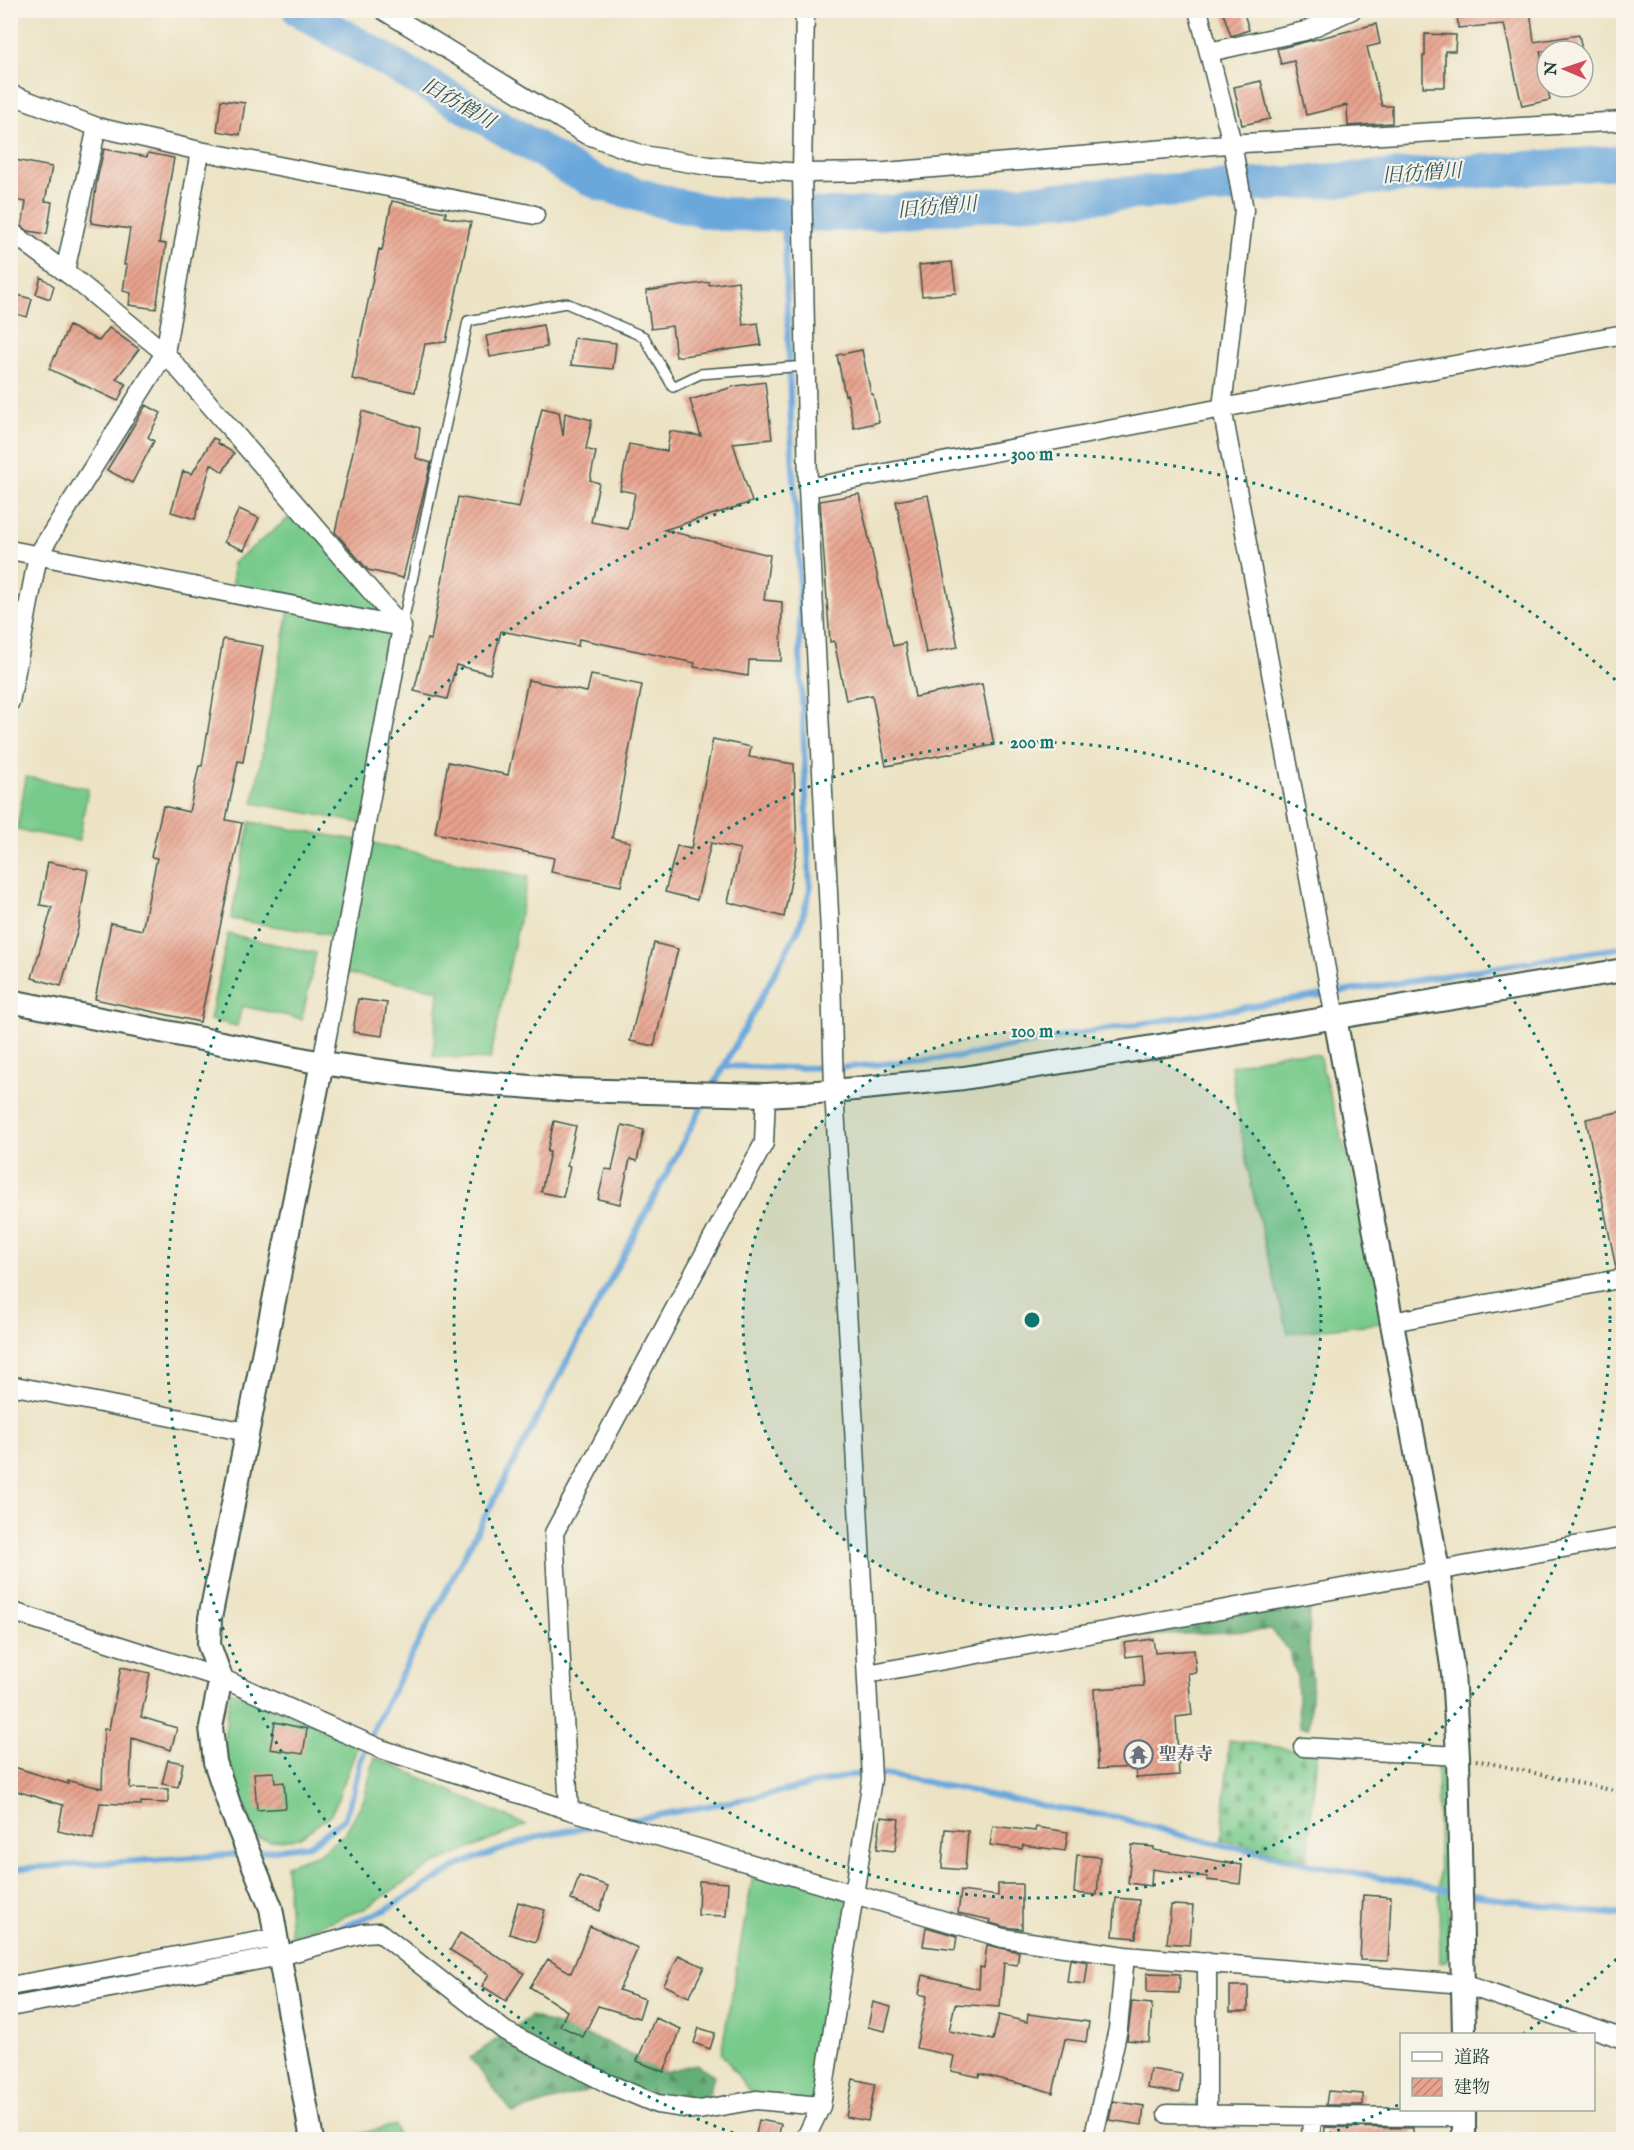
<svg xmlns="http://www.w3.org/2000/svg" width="1634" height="2150" font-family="'IM FELL English','Noto Serif JP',serif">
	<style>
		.grass { fill: #78ca8b; stroke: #4c8460; stroke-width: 1.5 }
		.forest { fill: url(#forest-firs); stroke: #407656; stroke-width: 1.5 }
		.cemetery { fill: url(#cemetery-stones); stroke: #4c8460; stroke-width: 1.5 }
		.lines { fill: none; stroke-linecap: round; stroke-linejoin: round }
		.stream { stroke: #6aa8dc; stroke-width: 6 }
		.river { stroke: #6aa8dc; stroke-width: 34 }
		.building { fill: url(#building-hatch) }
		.service-casing { stroke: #3e564a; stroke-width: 12 }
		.minor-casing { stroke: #3e564a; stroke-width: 21 }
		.tertiary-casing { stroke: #3e564a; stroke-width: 26 }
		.path { stroke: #3e564a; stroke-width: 4; stroke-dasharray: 1.5 4.5; stroke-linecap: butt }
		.service { stroke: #fff; stroke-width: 9 }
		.minor { stroke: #fff; stroke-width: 18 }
		.tertiary { stroke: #fff; stroke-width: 22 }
		.ring { fill: none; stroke: #0f766e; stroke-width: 3; stroke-dasharray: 3 6 }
		.labels { text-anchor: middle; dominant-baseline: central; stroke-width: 4.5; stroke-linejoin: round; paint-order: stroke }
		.worship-label { font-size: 18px; font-weight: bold; fill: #5b616d; stroke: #f7f3e8; text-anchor: start }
		.water-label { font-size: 20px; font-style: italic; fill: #32585e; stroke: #f7f3e8 }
		.centre { fill: #0f766e; stroke: #f7f3e8; stroke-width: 3 }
		.ring-label { font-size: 18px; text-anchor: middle; font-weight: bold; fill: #0f766e; stroke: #f7f3e8; stroke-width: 4.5; stroke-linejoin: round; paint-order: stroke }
	</style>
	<defs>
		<pattern id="forest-firs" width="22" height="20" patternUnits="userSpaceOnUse" patternTransform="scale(1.5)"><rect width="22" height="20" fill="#62ae77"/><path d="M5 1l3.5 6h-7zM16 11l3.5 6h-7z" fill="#508f62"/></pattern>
		<pattern id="cemetery-stones" width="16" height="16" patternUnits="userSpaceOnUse" patternTransform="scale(1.5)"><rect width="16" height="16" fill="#78ca8b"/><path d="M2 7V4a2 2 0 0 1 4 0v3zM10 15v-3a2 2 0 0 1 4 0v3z" fill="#62a572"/></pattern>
		<pattern id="building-hatch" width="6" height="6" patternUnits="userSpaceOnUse" patternTransform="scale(1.5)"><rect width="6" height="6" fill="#e8a28d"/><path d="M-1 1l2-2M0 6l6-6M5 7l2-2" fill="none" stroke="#bb8574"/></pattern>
	</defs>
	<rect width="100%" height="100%" fill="#f7f3e8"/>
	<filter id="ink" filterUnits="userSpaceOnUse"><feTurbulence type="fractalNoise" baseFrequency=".0167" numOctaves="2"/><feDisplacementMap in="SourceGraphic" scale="12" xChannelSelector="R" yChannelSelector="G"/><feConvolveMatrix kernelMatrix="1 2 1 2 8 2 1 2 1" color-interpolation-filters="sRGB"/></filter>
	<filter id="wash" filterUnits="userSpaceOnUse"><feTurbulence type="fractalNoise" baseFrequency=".008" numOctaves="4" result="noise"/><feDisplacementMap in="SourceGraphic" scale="24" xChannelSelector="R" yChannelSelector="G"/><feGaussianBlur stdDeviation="1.35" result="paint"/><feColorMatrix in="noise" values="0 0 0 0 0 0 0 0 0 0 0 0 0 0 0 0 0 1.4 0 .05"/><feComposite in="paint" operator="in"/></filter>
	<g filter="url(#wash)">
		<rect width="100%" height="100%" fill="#ece3c5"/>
		<!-- grass -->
		<path class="grass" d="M300 509 395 619 233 594V563Z
			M290 605 402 627 366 824 253 803Z
			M26 777 88 788 79 841 17 830Z
			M250 822 363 841 528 877 490 1060 433 1056 439 990 338 972 360 850 336 936 231 919Z
			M228 934 316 953 302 1019 242 1006 237 1026 210 1020Z
			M1288 1052 1319 1055 1392 1322 1288 1333C1264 1245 1242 1157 1231 1066Z
			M230 1691 360 1740 332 1814 299 1838 270 1841 256 1838 223 1749Z
			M1437 1755 1447 1762 1448 1960 1440 1963Z
			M375 1757 526 1825 430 1866 364 1909 291 1936 286 1865 319 1854 345 1833 364 1799Z
			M755 1864 848 1891 821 2106 756 2100 721 2053Z
			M395 2125 398 2139H338Z"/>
		<!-- forest -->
		<path class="forest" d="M1298 1603 1310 1607 1309 1647 1312 1682 1309 1728 1299 1727 1297 1677 1290 1653 1272 1630 1119 1637Z
			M531 2016 605 2042 664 2072 696 2064 714 2075 705 2109 609 2084 513 2113 470 2058Z"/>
		<!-- cemetery -->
		<path class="cemetery" d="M1229 1740 1317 1753 1307 1860 1222 1839Z"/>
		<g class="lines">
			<!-- stream -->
			<path class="stream" d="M724 1066 791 1068 849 1067 959 1057 1077 1034 1624 947
				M711 1090 799 928 810 890 800 653 799 555 792 454 784 215
				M626 1821 766 1795 852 1775H892L1054 1808 1117 1817 1191 1838 1249 1850 1308 1864 1457 1892
				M253 1853 310 1845 344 1819 353 1794 360 1762 379 1717 706 1099
				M10 1869 243 1854
				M1467 1894 1580 1911 1624 1915
				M314 1938 385 1910 463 1863 543 1835 601 1825
				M79 1983 175 1967
				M10 1996 54 1987"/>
			<!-- river -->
			<path class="river" d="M299 10 535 147 568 168 601 184 675 205 721 214 852 215 1132 193 1624 162"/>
		</g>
		<g id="blocks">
			<!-- building -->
			<path class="building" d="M1222 10H1243L1249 30 1231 36Z
				M1457 10H1530L1534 42 1579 35 1582 51H1540L1550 100 1522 106 1504 24 1458 28Z
				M1376 24 1380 44 1367 47 1382 106H1392V123L1348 126 1347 105 1306 115 1294 61 1281 64 1277 49Z
				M1425 34 1456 35 1455 51H1445V87H1423V56H1425Z
				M1261 81 1270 119 1242 125 1234 87Z
				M221 100 245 103 240 135 217 131Z
				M104 149 147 157 148 153 174 158 159 243 166 244 156 309 129 305 131 293 123 291 127 265H124L130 229 91 223 97 180Z
				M10 159 52 167 45 201 52 202 47 234 28 231 22 226 26 202 10 199Z
				M392 201 446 212 445 217 471 222 446 342 425 344 415 392 352 379 379 249 382 250Z
				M952 262 956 293 922 296 919 265Z
				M41 277 54 286 50 299 36 294Z
				M738 281 743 325 758 323 761 345 676 357 672 326 651 329 646 291 709 282V285Z
				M10 293 32 299 27 317 10 312Z
				M543 325 547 347 490 357 486 336Z
				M69 326 99 341 109 328 139 349 116 379 126 384 118 401 49 369Z
				M574 338 616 343 613 369 571 365Z
				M862 350 871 394H873L879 422 854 428 847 394 845 395 837 355Z
				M765 382 772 439 733 443 752 502 664 530 770 555 764 600 782 602 781 661 749 660 748 676 694 667 695 663 579 639 578 646 501 631 490 674 456 665 447 699 414 691 427 639 431 640 458 497 519 508 542 408 559 412 563 436 565 413 592 420 586 449 596 452 590 480 599 483 591 522 628 529 635 493 620 490 629 444 667 451 670 431 701 436 690 400 736 386Z
				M146 405 161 413 148 437 154 441 132 483 107 470Z
				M362 411 420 428 416 458 431 463 403 578 368 570 335 532Z
				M213 438 218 440 217 443 234 453 223 472 211 464 195 519 171 512 183 471 192 474Z
				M859 494 893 646 905 643 915 697 982 684 994 745 886 766 872 695 846 700 834 641 830 642 820 501Z
				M928 495 958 647 926 653 896 501Z
				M239 509 259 518 244 550 224 542Z
				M223 639 263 646 243 762 238 761 226 820 242 823 200 1022 95 999 111 923 142 930 157 858 151 857 163 806 189 812 199 766H202Z
				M591 675 642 685 612 838 630 842 621 886 551 872 554 858 435 833 448 762 508 775 528 680 587 692Z
				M713 739 751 747 749 757 794 764 797 849 784 917 728 902 740 849 711 843 697 900 665 892 677 846 691 849Z
				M48 862 88 870 78 929 61 986 32 978 52 907 40 905Z
				M654 943 678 949 654 1046 630 1041Z
				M358 999 387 1003 382 1036 353 1032Z
				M1623 1111V1267L1616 1268 1586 1119Z
				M554 1121 576 1126 567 1166 570 1167 563 1197 541 1192 550 1152H547Z
				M622 1125 644 1130 637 1161 630 1159 620 1204 598 1199 605 1169 612 1170Z
				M1153 1639 1155 1653 1194 1650 1196 1673H1188L1192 1715 1176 1717 1179 1775 1136 1778 1135 1767 1098 1769 1094 1689 1144 1686 1141 1655 1126 1657 1124 1643Z
				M121 1667 150 1673 141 1717 177 1728 171 1750 132 1738 130 1788 168 1789V1803L141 1802V1805L100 1803 93 1839 58 1831 63 1805 10 1789V1780L14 1767 68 1784V1781L102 1788 104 1729H109Z
				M275 1722 307 1729 303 1754 270 1749Z
				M168 1760 183 1763 178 1787 162 1784Z
				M274 1772 275 1783 284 1782 286 1808 257 1810 254 1773Z
				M881 1817 899 1819 895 1851 877 1849Z
				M993 1826 1035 1831 1036 1827 1068 1832 1065 1851 1023 1845 1022 1849 990 1845Z
				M945 1829 968 1831 965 1870 942 1868Z
				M1132 1845 1154 1847V1850L1242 1865 1240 1884 1207 1880 1208 1877 1152 1869 1151 1886 1128 1883Z
				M1077 1855 1100 1857 1097 1895 1074 1893Z
				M579 1876 608 1886 600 1911 571 1900Z
				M699 1881 728 1883 726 1916 698 1915Z
				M998 1884H1022V1929L1005 1927 990 1923 991 1920 958 1913 961 1891 998 1896Z
				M1363 1895 1391 1897 1388 1961 1360 1960Z
				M1116 1898 1139 1900 1136 1938 1113 1936Z
				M518 1902 545 1910 536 1942 509 1934Z
				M1171 1905 1193 1906 1190 1945 1167 1943Z
				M590 1926 638 1948 619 1990 645 1999 639 2018 598 2006 583 2037 560 2026 567 2011 530 1987 548 1959 571 1973Z
				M926 1927 957 1936 955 1950 923 1946Z
				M460 1933 524 1973 506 2001 482 1986 489 1974 450 1950Z
				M987 1945 1019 1952 1017 1965 1004 1963 1000 2007 955 2004 949 2031 993 2040 999 2015 1027 2022 1028 2014 1089 2022 1086 2042 1065 2039 1053 2093 1025 2084V2085L980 2074 979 2077 951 2071 954 2056 916 2048 927 1996 919 1994 923 1975 979 1989 980 1967 984 1968Z
				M679 1955 704 1967 689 1997 664 1985Z
				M1070 1959 1088 1962 1085 1984 1067 1982Z
				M1147 1973 1180 1974 1179 1993 1147 1992Z
				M1230 1986H1248V2011H1230Z
				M873 2002 891 2007 885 2031 868 2027Z
				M1132 2002 1152 2004 1149 2042 1127 2040Z
				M655 2018 681 2029 664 2072 637 2061Z
				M699 2028 715 2033 710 2049 694 2043Z
				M1150 2069 1182 2074 1179 2093 1147 2088Z
				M853 2079 875 2084 868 2121 846 2117Z
				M1328 2091 1363 2094V2105H1326Z
				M1113 2101 1144 2106 1142 2125 1109 2120Z
				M759 2120 781 2124 778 2139H755Z
				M1325 2127 1413 2128V2139H1324Z"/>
		</g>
	</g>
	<g filter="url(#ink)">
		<use href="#blocks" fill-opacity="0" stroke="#3e564a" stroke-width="1.5"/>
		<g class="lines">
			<defs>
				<path id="service" d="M402 627 468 321 566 303 644 337 673 387 700 374 806 366"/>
				<path id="minor" d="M383 10 585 134 643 155 709 166 802 173 885 172 1227 144 1624 121
					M1198 10 1232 143 1244 210 1222 408 1335 1018
					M1209 52 1305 31 1352 10
					M10 94 97 127 200 151 535 215
					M10 231 76 280 165 353 402 627
					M65 271 97 127
					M808 488 1222 408 1624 334
					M10 550 402 627
					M10 702 38 555 165 353 200 151
					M322 1063 402 627
					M1392 1322 1624 1278
					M10 1385 247 1432
					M10 1611 221 1678 381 1749 569 1810 1003 1938 1125 1956 1463 1984 1624 2039
					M867 1674 1624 1537
					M1303 1747 1458 1756
					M569 1810 554 1533 764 1143 766 1095
					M1207 1962V2115
					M10 1986 276 1938
					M10 2007 280 1956 364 1933 379 1932 505 2031 609 2084 657 2104 699 2110 756 2100 821 2106
					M1167 2114C1266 2115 1365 2117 1464 2117
					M803 2140 808 2133 821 2106 872 1779 854 1427 834 1091 830 933 808 488 802 173 805 10
					M1093 2140 1118 2029 1125 1956
					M1311 2140 1312 2116"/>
				<path id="tertiary" d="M10 1001 322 1063 445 1080 568 1090 766 1095 834 1091 964 1078 1624 970
					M1335 1018 1438 1570 1453 1673 1458 1756 1464 2034
					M1464 2110V2140
					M312 2140 271 1908 230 1807 215 1762 211 1727 221 1678 209 1645 210 1618 322 1063"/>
			</defs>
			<!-- service casing -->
			<use href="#service" class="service-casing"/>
			<!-- minor casing -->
			<use href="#minor" class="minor-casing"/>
			<!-- tertiary casing -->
			<use href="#tertiary" class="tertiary-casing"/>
			<!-- path -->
			<path class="path" d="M1476 1760 1624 1793"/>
			<!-- service -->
			<use href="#service" class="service"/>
			<!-- minor -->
			<use href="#minor" class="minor"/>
			<!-- tertiary -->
			<use href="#tertiary" class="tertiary"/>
		</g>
	</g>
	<!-- distance rings -->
	<circle cx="1032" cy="1320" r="289" fill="#0f766e" fill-opacity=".12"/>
	<g class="ring">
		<circle cx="1032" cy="1320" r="289"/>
		<circle cx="1032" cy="1320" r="578"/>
		<path d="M1623 1953A866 866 0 0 1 1523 2034M1398 2105A866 866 0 0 1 1314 2139M750 2139A866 866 0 1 1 1623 687"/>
	</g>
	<!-- icons -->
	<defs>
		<symbol id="temple-ring" viewBox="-11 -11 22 22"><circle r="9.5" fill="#f7f3e8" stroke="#6b7280" stroke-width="1.5"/><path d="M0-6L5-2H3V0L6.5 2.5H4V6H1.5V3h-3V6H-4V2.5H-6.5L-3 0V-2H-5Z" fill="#6b7280"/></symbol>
	</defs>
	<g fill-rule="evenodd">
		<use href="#temple-ring" x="1122" y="1738" width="33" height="33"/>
	</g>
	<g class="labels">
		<!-- worship labels -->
		<g class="worship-label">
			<text x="1159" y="1755">聖寿寺</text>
		</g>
		<!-- water labels -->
		<g class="water-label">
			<text transform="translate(458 104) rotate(30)">旧彷僧川</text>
			<text transform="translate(1422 174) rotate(-4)">旧彷僧川</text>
			<text transform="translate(937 208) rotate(-5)">旧彷僧川</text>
		</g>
	</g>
	<circle cx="1032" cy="1320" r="9" class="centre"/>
	<g class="ring-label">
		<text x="1032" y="460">300 m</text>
		<text x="1032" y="748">200 m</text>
		<text x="1032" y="1037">100 m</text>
	</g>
	<!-- margin -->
	<rect width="1634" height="2150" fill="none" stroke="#f7f3e8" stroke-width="36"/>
	<!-- legend -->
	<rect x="1400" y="2033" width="195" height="78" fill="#f7f3e8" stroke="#a1aaa0" stroke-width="1.5"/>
	<rect x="1412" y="2052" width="30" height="9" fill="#ffffff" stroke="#a1aaa0" stroke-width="1.5"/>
	<text x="1454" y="2063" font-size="18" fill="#1f3d34">道路</text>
	<rect x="1412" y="2078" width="30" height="18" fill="url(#building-hatch)" stroke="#a1aaa0" stroke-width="1.5"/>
	<text x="1454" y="2093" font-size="18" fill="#1f3d34">建物</text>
	<!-- north arrow -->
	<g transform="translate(1565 69) rotate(272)"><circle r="28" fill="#f7f3e8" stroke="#a1aaa0" stroke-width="1.5"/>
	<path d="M0-4.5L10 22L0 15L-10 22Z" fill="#d1495b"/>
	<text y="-9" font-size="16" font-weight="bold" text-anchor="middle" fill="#1f3d34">N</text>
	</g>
</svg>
